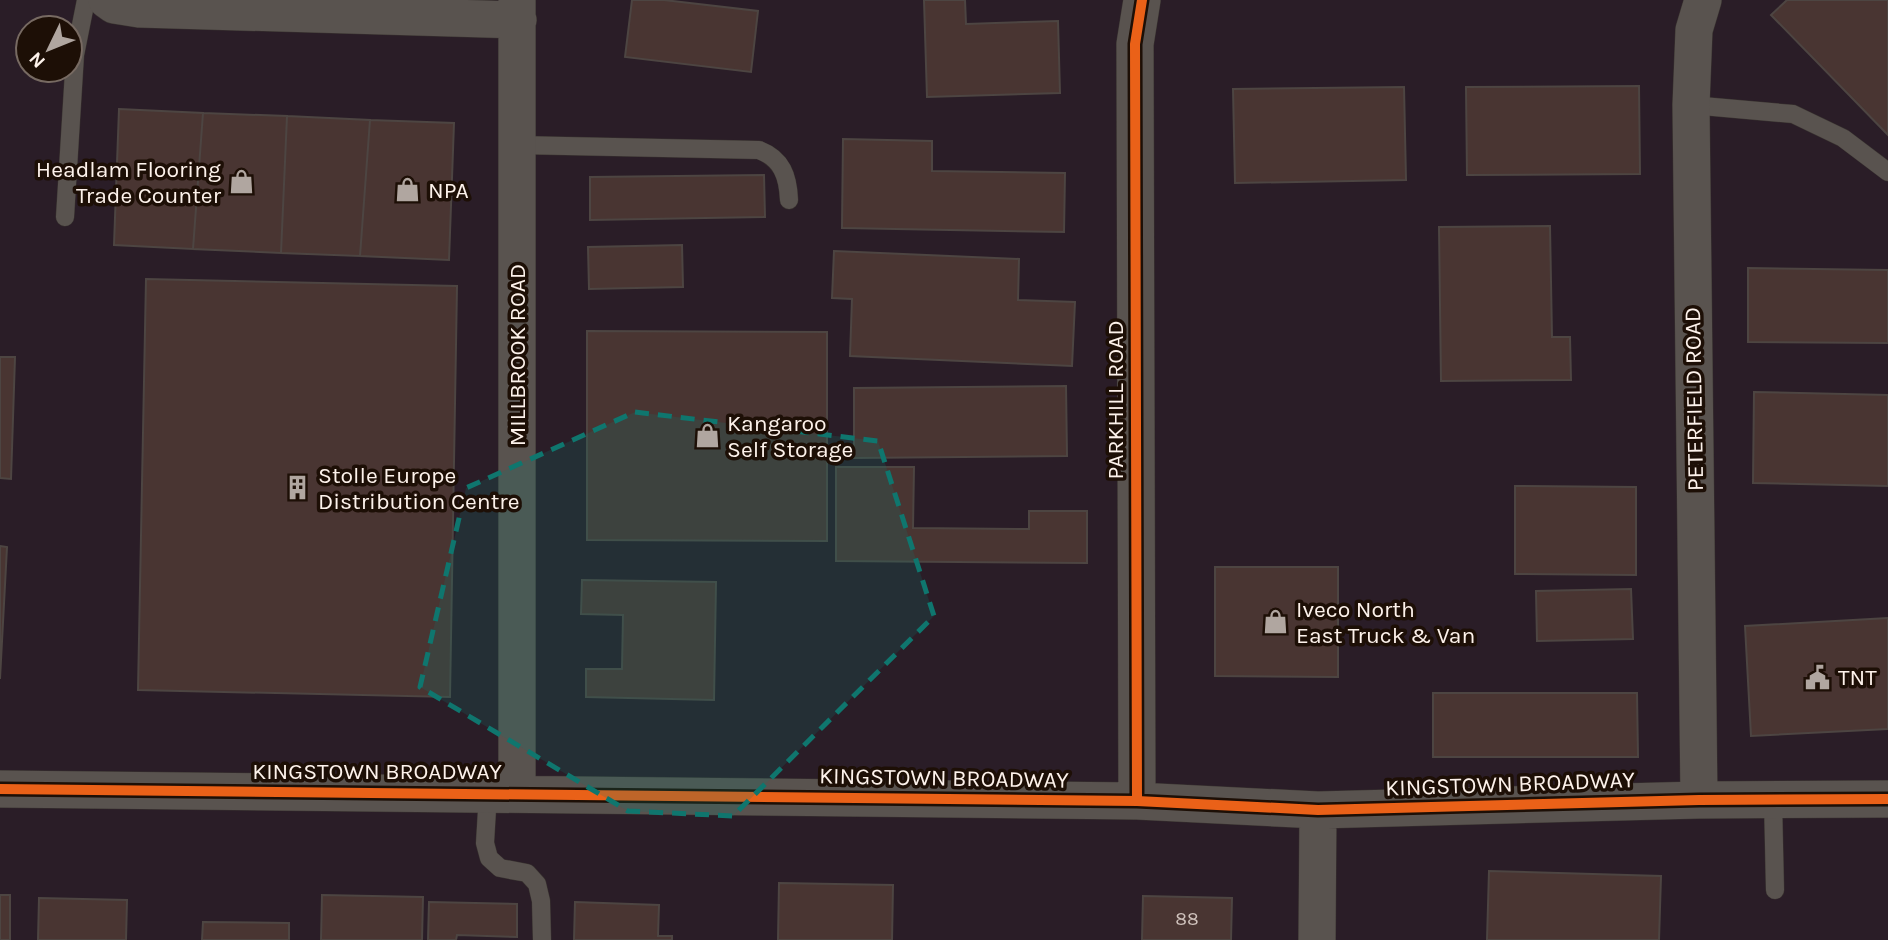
<svg xmlns="http://www.w3.org/2000/svg" width="1888" height="940" font-family="Karla,sans-serif">
	<style>
		.industrial { fill: #2a1d27; fill-rule: evenodd }
		.building { fill: #493532; stroke: #4d4542; stroke-width: 2 }
		.lines { fill: none; stroke-linecap: round; stroke-linejoin: round }
		.service-casing { stroke: #393330; stroke-width: 19 }
		.minor-casing { stroke: #393330; stroke-width: 38 }
		.service { stroke: #59534f; stroke-width: 18 }
		.minor { stroke: #59534f; stroke-width: 37 }
		.cycleway-casing { stroke: #1d0f06; stroke-width: 15 }
		.cycleway { stroke: #ea6118; stroke-width: 10 }
		.marked { fill: #0f766e; fill-opacity: 0.2; stroke: #0f766e; stroke-width: 5; stroke-dasharray: 14 9; stroke-linejoin: round }
		.labels { text-anchor: middle; dominant-baseline: central; stroke-width: 7; stroke-linejoin: round; paint-order: stroke }
		.number-label { font-size: 19px; fill: #d0c3bd }
		.poi-label { font-size: 23px; fill: #fdf2eb; stroke: #1d0f06; text-anchor: start }
		.street-label { font-size: 23px; fill: #fdf2eb; stroke: #1d0f06 }
	</style>
	<rect width="100%" height="100%" fill="#211914"/>
	<!-- industrial -->
	<path class="industrial" d="M0 0H1888V940H0ZM28 28H70V70H28Z"/>
	<!-- building -->
	<path class="building" d="M632 0H664L758 11 751 72 625 57Z
		M924 0H965L966 24 1058 21 1060 93 927 97Z
		M1787 0H1888V135L1771 15Z
		M1639 86 1640 174 1467 175 1466 87Z
		M1404 87 1406 180 1235 183 1233 89Z
		M119 109 203 113 193 249 114 245Z
		M203 113 287 116 281 253 193 249Z
		M287 116 370 120 360 256 281 253Z
		M370 120 454 123 449 260 360 256Z
		M843 139 932 141V171L1065 173 1064 232 842 228Z
		M764 175 765 217 590 220V177Z
		M1550 226 1552 337H1570L1571 380 1441 381 1439 227Z
		M682 245 683 287 589 289 588 247Z
		M834 251 1019 259 1018 300 1075 302 1072 366 850 356 852 299 832 298Z
		M1748 268 1888 270V343L1748 342Z
		M146 279 457 286 450 697 138 690Z
		M587 331 827 332V541L587 540Z
		M0 357H15L11 479 0 478Z
		M1066 386 1067 456 854 458V388Z
		M1754 392 1888 395V486L1753 483Z
		M836 467H914L913 528 1029 529V511H1087V563L836 561Z
		M1515 486 1636 487V575L1515 574Z
		M0 546 7 547 0 679Z
		M1215 567H1338V677L1215 676Z
		M582 580 716 582 714 700 586 697V669H622L623 615 581 614Z
		M1631 589 1633 639 1537 641 1536 591Z
		M1888 618V729L1751 736 1745 626Z
		M1433 693H1637L1638 757H1433Z
		M1489 871 1661 876 1659 940H1487Z
		M779 883 893 885 892 940H778Z
		M0 895H10V940H0Z
		M322 895 423 897 422 940H321Z
		M1143 896 1232 898 1231 940H1142Z
		M39 898 127 900 126 940H38Z
		M429 902 517 904V937L457 935 456 940H428Z
		M575 902 659 905 658 936H672V940H574Z
		M203 922 289 923V940H202Z"/>
	<g class="lines">
		<defs>
			<path id="service" d="M1691 105 1793 114 1843 138 1888 172
				M517 145 759 150C782 159 788 176 789 200
				M65 217 75 55 86 0
				M488 793 485 843 489 858 500 868 527 873 537 884 541 901 542 940
				M1773 800 1775 890"/>
			<path id="minor" d="M107 0 114 5 139 9 518 20
				M517 0V793
				M0 789 1137 801 1318 810 1699 800 1888 799
				M1699 800 1691 105 1694 30 1703 0
				M1137 801 1135 44 1142 0
				M1317 940 1318 810"/>
		</defs>
		<!-- service casing -->
		<use href="#service" class="service-casing"/>
		<!-- minor casing -->
		<use href="#minor" class="minor-casing"/>
		<!-- service -->
		<use href="#service" class="service"/>
		<!-- minor -->
		<use href="#minor" class="minor"/>
		<defs>
			<path id="cycleway" d="M0 789 1137 801 1318 810 1699 800 1888 799
				M1137 801 1135 44 1142 0"/>
		</defs>
		<!-- cycleway casing -->
		<use href="#cycleway" class="cycleway-casing"/>
		<!-- cycleway -->
		<use href="#cycleway" class="cycleway"/>
	</g>
	<!-- marked area -->
	<path class="marked" d="M635 412 878 441 934 616 733 816 628 811 420 687 466 488Z"/>
	<!-- icons -->
	<defs>
		<symbol id="shop-bare" viewBox="-9 -9 18 18"><path d="M-5-2.5h2.3a2.7 3.5 0 0 1 5.4 0H5L5.5 6h-11ZM-1.5-2.5h3a1.5 2.3 0 0 0-3 0Z" fill="#b0a6a0" stroke="#1d0f06" stroke-width="2.5" paint-order="stroke"/></symbol>
		<symbol id="building-bare" viewBox="-9 -9 18 18"><path d="M-4-6H4V6H1V3H-1V6H-4ZM-2.5-4.3h1.7v1.8h-1.7ZM.8-4.3h1.7v1.8H.8ZM-2.5-1h1.7V.8h-1.7ZM.8-1h1.7V.8H.8Z" fill="#b0a6a0" stroke="#1d0f06" stroke-width="2.5" paint-order="stroke"/></symbol>
		<symbol id="civic-bare" viewBox="-9 -9 18 18"><path d="M-.6-6.5H3V-4.5H.6V-3L4-1V1h2V6H-6V1h2V-1L-.6-3ZM-1.2 2.5V6h2.4V2.5Z" fill="#b0a6a0" stroke="#1d0f06" stroke-width="2.5" paint-order="stroke"/></symbol>
	</defs>
	<g fill-rule="evenodd">
		<use href="#shop-bare" x="224" y="164" width="35" height="35"/>
		<use href="#shop-bare" x="390" y="172" width="35" height="35"/>
		<use href="#shop-bare" x="690" y="418" width="35" height="35"/>
		<use href="#building-bare" x="280" y="470" width="35" height="35"/>
		<use href="#shop-bare" x="1258" y="604" width="35" height="35"/>
		<use href="#civic-bare" x="1800" y="660" width="35" height="35"/>
	</g>
	<g class="labels">
		<!-- number labels -->
		<g class="number-label">
			<text x="1187" y="919">88</text>
		</g>
		<!-- poi labels -->
		<g class="poi-label">
			<text x="221" y="169" text-anchor="end">Headlam Flooring<tspan x="221" dy="26">Trade Counter</tspan></text>
			<text x="428" y="190">NPA</text>
			<text x="727" y="423">Kangaroo<tspan x="727" dy="26">Self Storage</tspan></text>
			<text x="318" y="475">Stolle Europe<tspan x="318" dy="26">Distribution Centre</tspan></text>
			<text x="1296" y="609">Iveco North<tspan x="1296" dy="26">East Truck &amp; Van</tspan></text>
			<text x="1838" y="677">TNT</text>
		</g>
		<!-- street labels -->
		<g class="street-label">
			<text transform="translate(517 355) rotate(-90)">MILLBROOK ROAD</text>
			<text transform="translate(1694 399) rotate(-91)">PETERFIELD ROAD</text>
			<text transform="translate(1115 400) rotate(-90)">PARKHILL ROAD</text>
			<text x="377" y="771">KINGSTOWN BROADWAY</text>
			<text transform="translate(944 778) rotate(1)">KINGSTOWN BROADWAY</text>
			<text transform="translate(1510 784) rotate(-2)">KINGSTOWN BROADWAY</text>
		</g>
	</g>
	<!-- north arrow -->
	<g transform="translate(49 49) rotate(227)"><circle r="33" fill="#1d0f06" stroke="#776a62" stroke-width="2"/>
	<path d="M0-5L12 26L0 18L-12 26Z" fill="#b0a6a0"/>
	<text y="-10" font-size="19" font-weight="bold" text-anchor="middle" fill="#fdf2eb">N</text>
	</g>
</svg>
